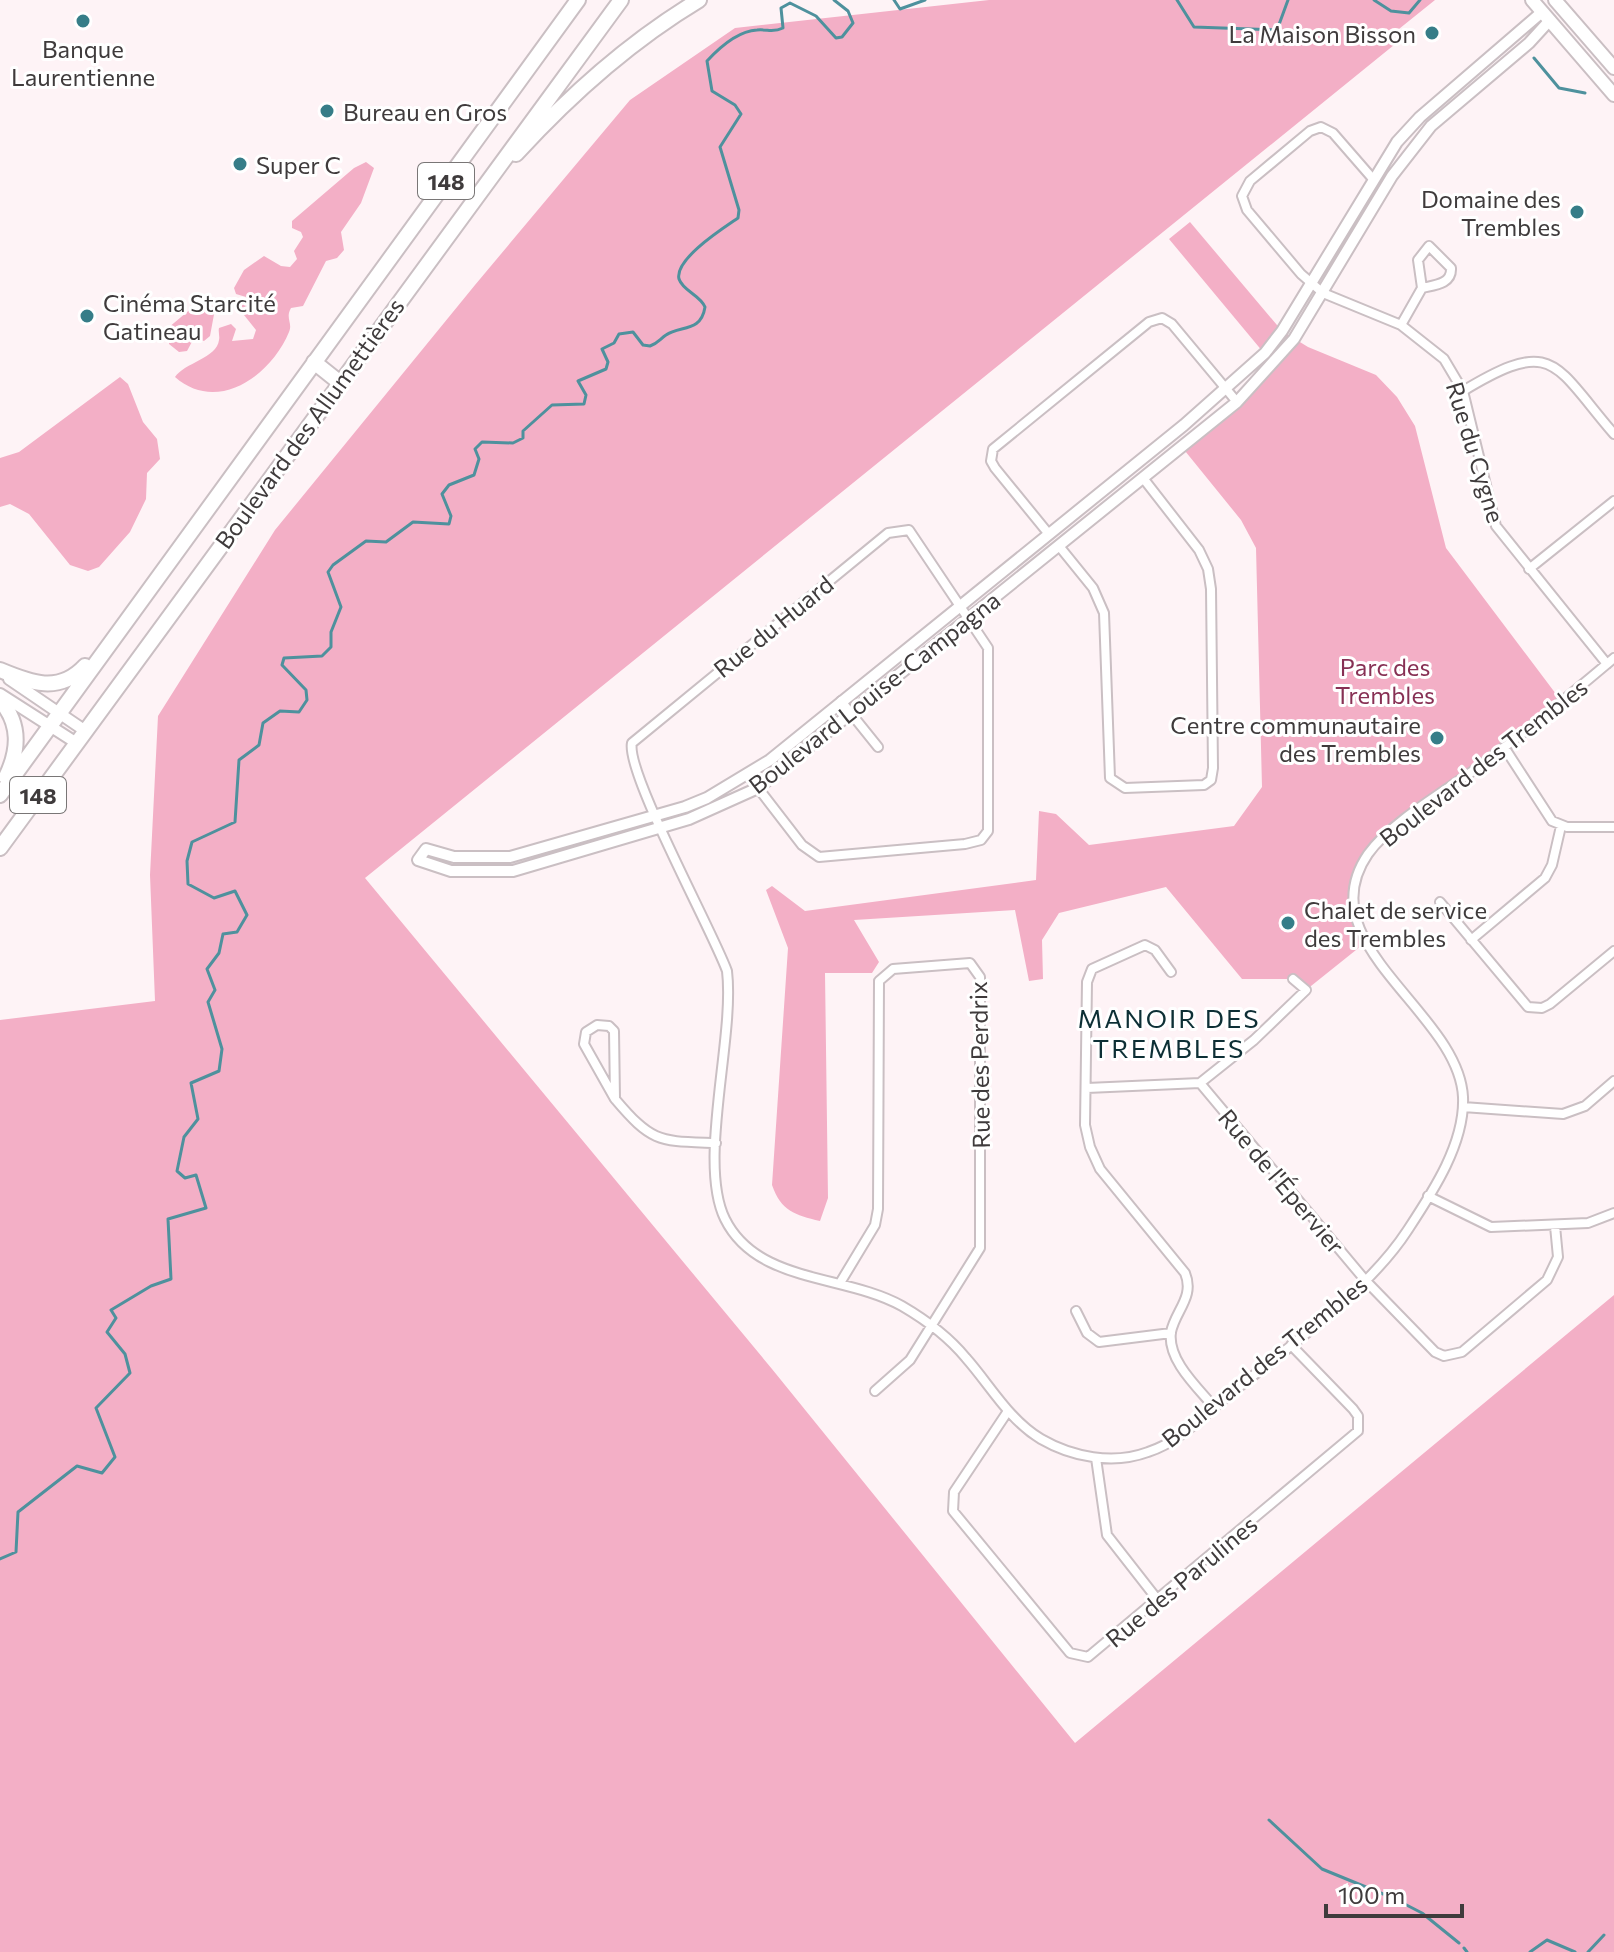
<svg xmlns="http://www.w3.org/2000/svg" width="1614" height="1952" font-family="Commissioner,sans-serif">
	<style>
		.green { fill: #f3afc6 }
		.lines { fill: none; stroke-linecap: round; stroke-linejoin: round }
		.stream { stroke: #4e919d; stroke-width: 3 }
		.minor-casing { stroke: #cabfc3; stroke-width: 12 }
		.tertiary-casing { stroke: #cabfc3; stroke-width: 14 }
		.secondary-casing { stroke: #cabfc3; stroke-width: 16 }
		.trunk-casing { stroke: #cabfc3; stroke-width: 18 }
		.minor { stroke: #fff; stroke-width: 8 }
		.tertiary { stroke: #fff; stroke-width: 10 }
		.secondary { stroke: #fff; stroke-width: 12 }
		.trunk { stroke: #fff; stroke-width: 14 }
		.poi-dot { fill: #367d88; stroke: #fff; stroke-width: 3 }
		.labels { text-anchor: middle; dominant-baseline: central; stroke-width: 6; stroke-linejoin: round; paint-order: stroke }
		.shield { fill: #fff; stroke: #797676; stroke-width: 2 }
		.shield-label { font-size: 22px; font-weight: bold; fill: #3f3b3c }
		.poi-label { font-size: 24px; fill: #3f3b3c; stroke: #fff; text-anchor: start }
		.street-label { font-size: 24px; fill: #3f3b3c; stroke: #fff }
		.park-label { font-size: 24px; fill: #873054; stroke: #fff }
		.neighbourhood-label { font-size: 26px; letter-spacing: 2px; fill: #0d2f35; stroke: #fff }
	</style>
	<rect width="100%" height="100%" fill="#fef3f6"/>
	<!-- green -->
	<path class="green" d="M989 0H1435L1389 37 1394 45 365 878 772 1369 1075 1743 1614 1295V1952H0V1020L155 1001 150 875 158 716 275 530 475 285 630 100 735 28Z
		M366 162 374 168 361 203 341 232 344 250 337 258 326 261 303 306 291 308C285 318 293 323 289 332 271 376 217 414 175 377 184 363 217 358 219 340 220 336 218 332 219 328L231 324 236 329 232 341 253 339 256 330 240 310 246 297 236 294 234 288 244 270 264 256 281 266 290 267 297 259 294 251 303 237 301 232 292 228V221L354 168Z
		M1190 222 1282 331 1308 347 1376 375 1397 397 1415 426 1446 548 1562 702C1525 730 1377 831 1363 864 1352 891 1360 915 1366 942L1306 990 1293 979H1242L1166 887 1059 913 1042 940 1043 979 1029 981 1015 910 854 920 879 962 872 973H825L828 1198 820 1221C795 1215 781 1211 772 1185L788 948 766 890 772 886 805 911 1036 880 1039 811 1056 814 1089 845 1234 826 1262 787 1256 548 1241 520 1181 446 1273 364 1169 239Z
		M199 302H209L215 309 210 336 204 341 194 338 187 351 179 352 169 344 168 328Z
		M120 377 128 384 143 422 157 439 160 459 147 473 146 499 130 532 99 567 88 571 70 565 29 514 10 504 0 507V458L19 452Z"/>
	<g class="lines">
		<!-- stream -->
		<path class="stream" d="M894 0 900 9 925 0
			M1177 0 1194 27 1277 30 1288 0
			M1374 0 1391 11 1409 13 1420 0
			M1534 58 1559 88 1585 93
			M0 1559 16 1552 18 1512 77 1466 102 1473 115 1457 96 1408 130 1373 125 1354 107 1332 116 1318 111 1310 151 1286 171 1279 168 1219 206 1208 196 1175 185 1178 177 1171 184 1137 198 1119 191 1083 219 1071 222 1049 208 1002 215 990 207 969 219 953 223 934 237 932 247 915 235 891 214 898 188 884 187 861 192 842 235 822 239 760 259 745 263 723 280 711 299 712 307 700 306 690 282 665 284 658 322 656 331 647V632L341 607 328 572 333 565 366 541 386 542 413 522 449 524 451 516 442 494 449 485 474 475 479 459 475 449 482 442 513 443 523 438V431L552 405 584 404 586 395 578 381 606 369 608 362 602 349 614 343 619 334 633 332 643 345 650 346C658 343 660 339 666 335 680 325 701 333 705 307 700 295 683 291 679 279 674 259 725 227 738 218L739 210 720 147 741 114 735 105 712 91 707 61C719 48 738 31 757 30 768 29 773 33 783 28L781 8 790 3 816 16 836 38 842 37 853 23 848 11 834 0
			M1269 1820 1322 1869 1383 1894
			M1389 1896 1422 1913 1459 1943
			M1464 1948 1467 1952
			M1530 1952 1547 1940 1575 1952
			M1588 1952 1604 1935"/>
		<defs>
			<path id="minor" d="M1373 179 1333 133 1321 127 1310 131 1250 181 1242 196 1247 210 1301 274 1323 293 1401 325 1444 359 1463 391 1496 526 1607 664
				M1401 325 1422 288C1435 285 1452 284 1451 268L1429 246 1418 260 1422 288
				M1463 391C1554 336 1553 363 1614 434
				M1048 533 995 468 991 461 993 449 1149 322 1162 318 1172 324 1237 402
				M1059 546 1093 588 1104 613 1110 778 1125 788 1204 785 1211 780 1213 768 1211 589 1208 569 1199 550 1143 478
				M1529 569 1614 501
				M841 701 878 747
				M1504 747 1552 821 1567 827H1614
				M748 775 802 845 819 857 965 844 981 840 988 831V648L909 530 888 533 632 743C625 771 713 932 727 971 735 1038 697 1162 725 1219 757 1284 845 1274 902 1306 926 1320 948 1336 966 1358 990 1385 1009 1420 1041 1439 1072 1457 1113 1465 1148 1452 1180 1442 1205 1414 1230 1394 1286 1349 1368 1291 1407 1231 1432 1193 1465 1144 1463 1097 1459 1012 1306 944 1368 854 1391 822 1444 792 1477 768 1524 733 1569 696 1614 658
				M1440 902 1528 1007 1542 1008 1550 1004 1614 951
				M1471 940 1545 878 1552 865 1561 826
				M1171 972 1155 950 1145 945 1092 969 1087 982 1085 1125 1090 1147 1100 1169 1185 1273C1195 1297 1175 1311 1171 1332 1167 1360 1198 1388 1214 1407
				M1200 1083 1365 1280 1435 1352 1444 1356 1462 1352 1547 1280 1558 1257 1555 1226
				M1087 1088 1200 1083 1254 1040 1306 990 1293 979
				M615 1099 584 1044 586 1032 597 1025 609 1026 614 1031 615 1099C653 1144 660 1141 716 1143
				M1463 1107 1563 1114 1585 1106 1614 1081
				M1428 1196 1491 1227 1588 1223 1614 1213
				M840 1283 875 1225 878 1209 879 981 893 969 970 963 980 977V1248L910 1360 875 1391
				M1076 1311 1087 1333 1099 1342 1171 1333
				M1008 1411 954 1492 953 1511 1070 1653 1088 1657 1358 1431V1416L1353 1409 1291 1345
				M1096 1458 1107 1535 1157 1599"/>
			<path id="tertiary" d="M1542 12 1420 117 1397 142 1282 331 1265 353 1184 425 770 760 707 798 685 807 510 857H454L426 849 418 860 451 871H513L689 819 758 788 1237 402 1294 339 1392 176 1431 126 1529 43 1550 20
				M9 679 84 730
				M0 694 75 742"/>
			<path id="secondary" d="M1532 0 1614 95
				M1555 0 1614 68"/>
			<path id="trunk" d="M516 154C571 94 629 42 699 0
				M314 362 339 382
				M0 670C31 683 59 694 85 666
				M0 700C21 724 19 750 6 777
				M0 795 578 0
				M0 848 621 0"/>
		</defs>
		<!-- minor casing -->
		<use href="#minor" class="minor-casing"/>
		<!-- tertiary casing -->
		<use href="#tertiary" class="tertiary-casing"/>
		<!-- secondary casing -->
		<use href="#secondary" class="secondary-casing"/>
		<!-- trunk casing -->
		<use href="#trunk" class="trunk-casing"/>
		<!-- minor -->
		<use href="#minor" class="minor"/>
		<!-- tertiary -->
		<use href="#tertiary" class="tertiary"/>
		<!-- secondary -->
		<use href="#secondary" class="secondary"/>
		<!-- trunk -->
		<use href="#trunk" class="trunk"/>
	</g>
	<!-- markers -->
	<g class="poi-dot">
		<circle cx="83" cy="21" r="8"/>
		<circle cx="1432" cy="33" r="8"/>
		<circle cx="327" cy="111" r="8"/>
		<circle cx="240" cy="164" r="8"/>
		<circle cx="1577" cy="212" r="8"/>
		<circle cx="87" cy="316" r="8"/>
		<circle cx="1437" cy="738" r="8"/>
		<circle cx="1288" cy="923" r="8"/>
	</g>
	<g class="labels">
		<!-- shield labels -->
		<g class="shield">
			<rect x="418" y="163" width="56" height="36" rx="6"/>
			<rect x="10" y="777" width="56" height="36" rx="6"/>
		</g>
		<g class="shield-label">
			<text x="446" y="181">148</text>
			<text x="38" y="795">148</text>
		</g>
		<!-- poi labels -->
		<g class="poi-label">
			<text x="1416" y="33" text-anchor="end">La Maison Bisson</text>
			<text x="83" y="48" text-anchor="middle">Banque<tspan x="83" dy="28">Laurentienne</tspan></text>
			<text x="343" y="111">Bureau en Gros</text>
			<text x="256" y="164">Super C</text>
			<text x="1561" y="198" text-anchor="end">Domaine des<tspan x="1561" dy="28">Trembles</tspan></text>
			<text x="103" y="302">Cinéma Starcité<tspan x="103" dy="28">Gatineau</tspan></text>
			<text x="1421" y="724" text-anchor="end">Centre communautaire<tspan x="1421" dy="28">des Trembles</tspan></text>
			<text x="1304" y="909">Chalet de service<tspan x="1304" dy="28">des Trembles</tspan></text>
		</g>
		<!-- street labels -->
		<g class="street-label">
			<text transform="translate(309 423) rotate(-54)">Boulevard des Allumettières</text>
			<text transform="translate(1476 452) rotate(73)">Rue du Cygne</text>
			<text transform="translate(773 626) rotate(-39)">Rue du Huard</text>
			<text transform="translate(874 692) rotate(-38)">Boulevard Louise-Campagna</text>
			<text transform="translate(1483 762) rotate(-38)">Boulevard des Trembles</text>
			<text transform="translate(979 1065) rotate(-91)">Rue des Perdrix</text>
			<text transform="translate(1282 1181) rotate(50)">Rue de l'Épervier</text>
			<text transform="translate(1264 1361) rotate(-39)">Boulevard des Trembles</text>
			<text transform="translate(1181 1581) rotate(-40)">Rue des Parulines</text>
		</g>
		<!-- park labels -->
		<g class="park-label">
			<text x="1385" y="666">Parc des<tspan x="1385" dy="28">Trembles</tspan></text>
		</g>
		<!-- neighbourhood labels -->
		<g class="neighbourhood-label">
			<text x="1169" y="1017">MANOIR DES<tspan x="1169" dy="30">TREMBLES</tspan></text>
		</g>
	</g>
	<!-- scale -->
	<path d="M1326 1904v12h136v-12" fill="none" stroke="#3f3b3c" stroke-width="4"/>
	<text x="1338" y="1904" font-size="24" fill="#3f3b3c" stroke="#ffffff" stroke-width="6" paint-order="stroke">100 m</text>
</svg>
